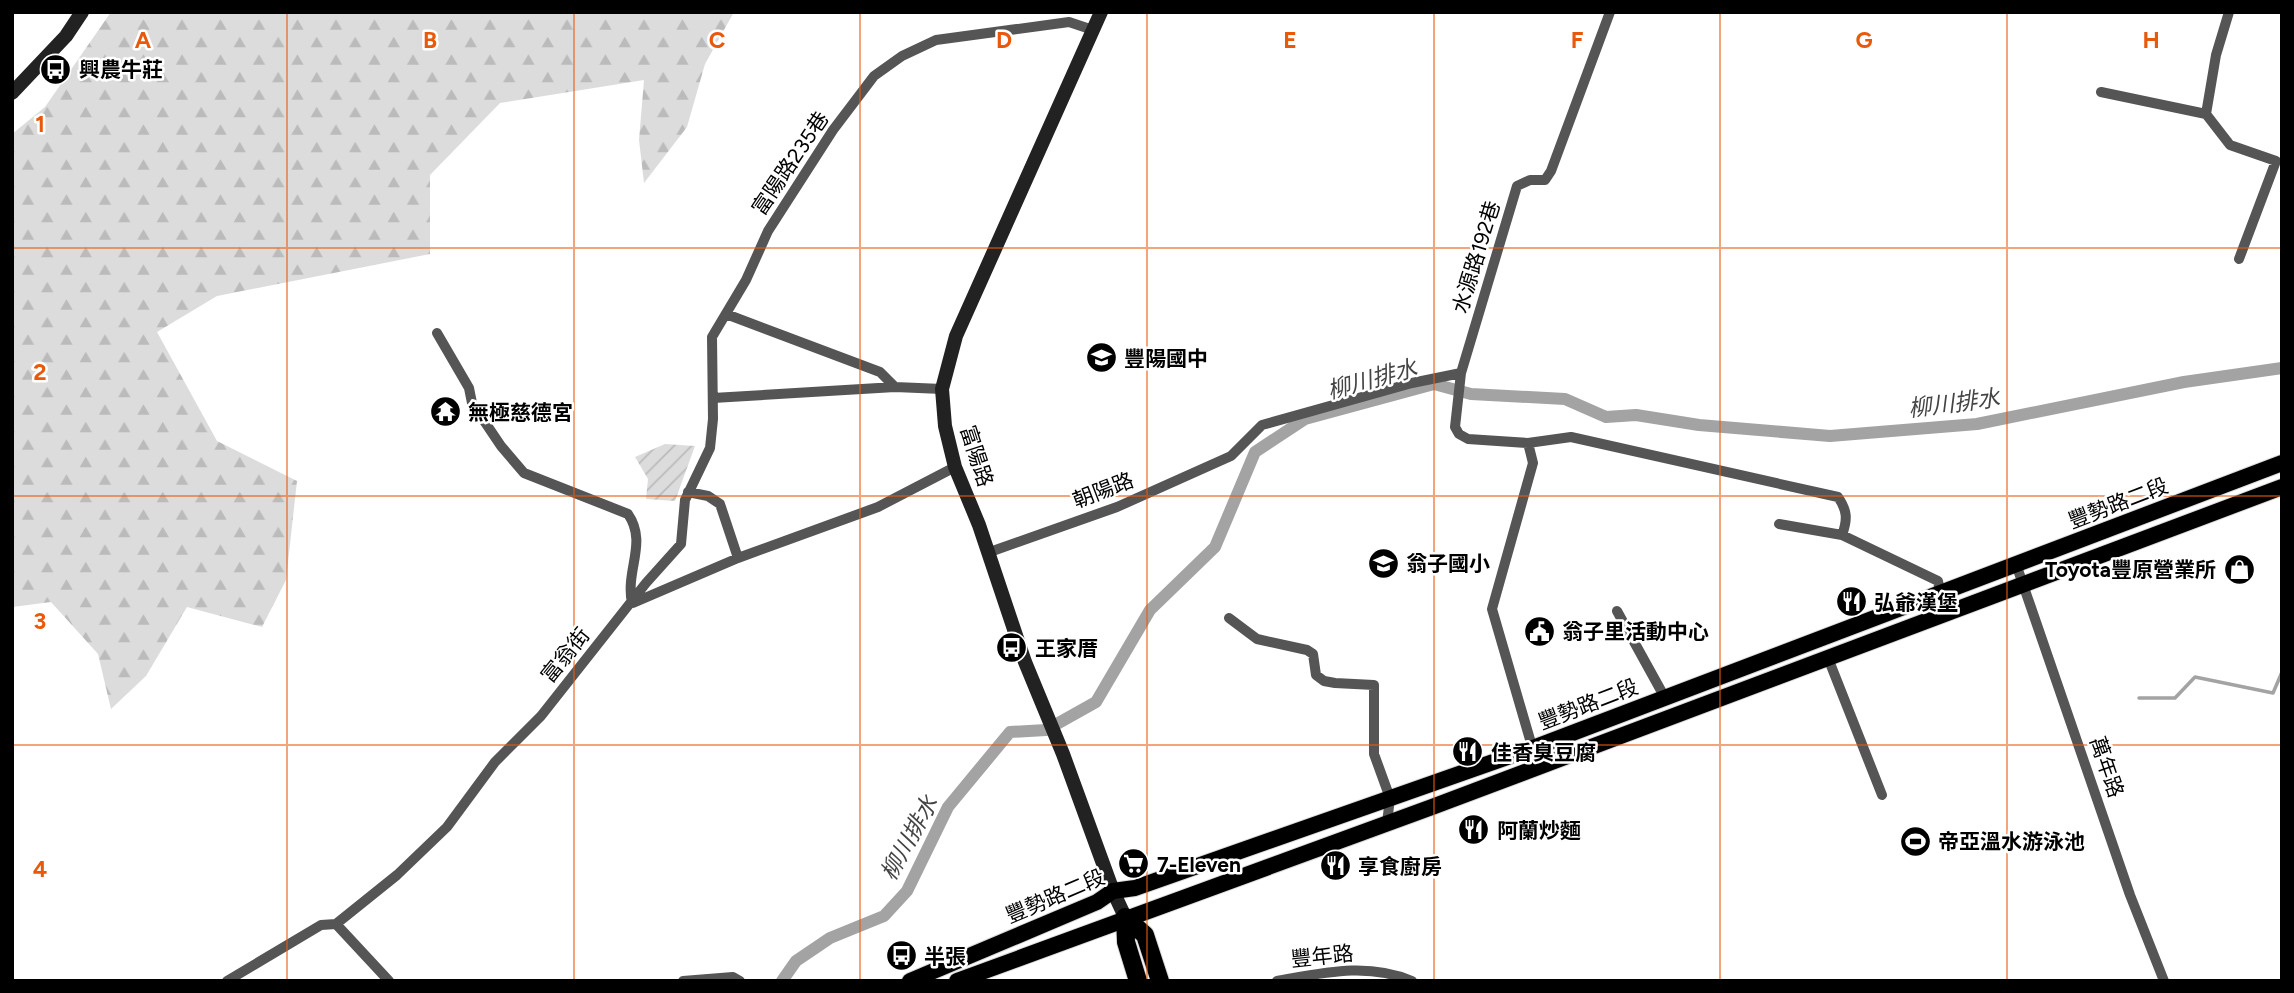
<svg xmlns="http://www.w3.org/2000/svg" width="2294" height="993" font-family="Figtree,'Noto Sans TC',sans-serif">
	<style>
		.forest { fill: url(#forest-firs) }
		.garden { fill: url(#garden-furrows) }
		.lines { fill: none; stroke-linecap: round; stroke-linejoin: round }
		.stream { stroke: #a3a3a3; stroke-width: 3.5 }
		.canal { stroke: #a3a3a3; stroke-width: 12 }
		.primary-casing { stroke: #dbdbdb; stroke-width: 18 }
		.highway-casing { stroke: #dbdbdb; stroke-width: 20 }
		.street { stroke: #555; stroke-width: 10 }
		.secondary { stroke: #222; stroke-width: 14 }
		.primary { stroke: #000; stroke-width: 16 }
		.highway { stroke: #000; stroke-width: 18 }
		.grid { fill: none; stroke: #e8590c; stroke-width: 2; stroke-opacity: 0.55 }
		.labels { text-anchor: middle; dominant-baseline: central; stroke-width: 5; stroke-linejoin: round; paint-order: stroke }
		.poi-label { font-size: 21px; font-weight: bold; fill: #000; stroke: #fff; text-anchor: start }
		.street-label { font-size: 21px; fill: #000; stroke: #fff }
		.water-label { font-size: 23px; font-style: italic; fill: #444; stroke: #fff }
		.grid-label { font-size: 23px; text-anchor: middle; font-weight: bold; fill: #e8590c; stroke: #fff; stroke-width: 5; stroke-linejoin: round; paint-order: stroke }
	</style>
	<defs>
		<pattern id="forest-firs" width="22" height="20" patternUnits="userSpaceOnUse" patternTransform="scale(1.75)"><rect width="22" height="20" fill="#dcdcdc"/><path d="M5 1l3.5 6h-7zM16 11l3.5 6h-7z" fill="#bbb"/></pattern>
		<pattern id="garden-furrows" width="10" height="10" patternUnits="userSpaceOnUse" patternTransform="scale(1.75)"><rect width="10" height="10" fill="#dcdcdc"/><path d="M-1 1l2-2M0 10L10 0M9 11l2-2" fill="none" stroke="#bbb"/></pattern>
	</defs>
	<rect width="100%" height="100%" fill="#fff"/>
	<!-- forest -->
	<path class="forest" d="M111 12H734L705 64 687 127 644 183 639 140 644 80 500 103 430 175V254L217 296 157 332 217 441 297 481 286 580 262 627 187 607 146 676 111 709 98 654 51 602 12 607V134L45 107Z"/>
	<!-- garden -->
	<path class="garden" d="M665 444 695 446 675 501 646 499 648 479 635 457Z"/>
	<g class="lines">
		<!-- stream -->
		<path class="stream" d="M2139 698H2175L2195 677 2273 693 2282 672"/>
		<!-- canal -->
		<path class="canal" d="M782 981 796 961 830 938 884 916 907 891 948 807 1010 732 1046 730 1096 702 1150 610 1215 547 1255 452 1305 419 1434 384 1471 394 1565 399 1606 417 1636 415 1699 425 1830 436 1977 424 2184 382 2282 368"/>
		<defs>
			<path id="primary" d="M910 981 1097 902 1113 891 1135 888 1533 748 2282 463
				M957 981 1432 807 2282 487"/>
			<path id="highway" d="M1125 917 1145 935 1160 981
				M1125 917 1126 942 1138 981"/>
		</defs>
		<!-- primary casing -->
		<use href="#primary" class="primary-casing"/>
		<!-- highway casing -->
		<use href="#highway" class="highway-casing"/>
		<!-- street -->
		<path class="street" d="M1610 12 1551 171 1545 180H1530L1517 186 1461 373 1455 427 1459 434 1468 439 1528 443 1571 437 1838 497C1847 510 1848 519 1842 535
			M2229 12 2216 55 2206 114 2230 145 2276 161 2239 259
			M2101 92 2206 114
			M726 314 880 372 895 387
			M437 333 469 388 472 403 501 446 524 473 628 514C648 543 625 570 632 603
			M713 398 895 387 942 389
			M1528 443 1533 463 1492 609 1538 767
			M688 492 708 496 720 504 738 558
			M1779 524 1842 535 1938 581 1940 592
			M987 553 1117 507 1231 456 1262 425 1412 383 1461 373
			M2016 564 2130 895 2164 981
			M633 603 738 558 878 507 955 467
			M1617 611 1664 696
			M1229 618 1257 639 1307 650 1313 654 1316 675 1324 681 1335 683 1374 685V754L1390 798 1387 823
			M1828 658 1882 795
			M336 924 397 875 447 827 495 762 541 716 646 583 681 544 685 500 710 448 713 419 712 337 746 280 768 231 833 130 874 76 902 56 936 40 1069 22 1093 30
			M336 924 389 981
			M227 981 321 925 336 924
			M683 981 733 977 740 981
			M1277 981C1323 973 1367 962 1412 981"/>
		<!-- secondary -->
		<path class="secondary" d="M1101 12 956 336 942 389 945 426 955 467 979 525 1025 662 1063 754 1113 891 1125 917
			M12 93 66 36 82 12"/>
		<!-- primary -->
		<use href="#primary" class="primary"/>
		<!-- highway -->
		<use href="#highway" class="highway"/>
	</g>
	<!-- grid -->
	<path class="grid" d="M287 12V981M574 12V981M860 12V981M1147 12V981M1434 12V981M1720 12V981M2007 12V981M12 248H2282M12 496H2282M12 745H2282"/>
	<!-- icons -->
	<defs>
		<symbol id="bus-disc" viewBox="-11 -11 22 22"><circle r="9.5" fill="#000" stroke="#fff"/><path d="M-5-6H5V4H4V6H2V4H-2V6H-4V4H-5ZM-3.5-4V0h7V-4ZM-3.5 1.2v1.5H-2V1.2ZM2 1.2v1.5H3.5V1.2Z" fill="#fff"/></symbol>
		<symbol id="school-disc" viewBox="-11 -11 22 22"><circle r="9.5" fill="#000" stroke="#fff"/><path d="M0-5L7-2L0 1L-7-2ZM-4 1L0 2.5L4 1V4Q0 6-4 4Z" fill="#fff"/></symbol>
		<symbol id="temple-disc" viewBox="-11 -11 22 22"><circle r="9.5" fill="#000" stroke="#fff"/><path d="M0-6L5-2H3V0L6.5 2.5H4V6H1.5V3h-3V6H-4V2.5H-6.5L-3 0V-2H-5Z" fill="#fff"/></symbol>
		<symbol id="shop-disc" viewBox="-11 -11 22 22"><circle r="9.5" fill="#000" stroke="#fff"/><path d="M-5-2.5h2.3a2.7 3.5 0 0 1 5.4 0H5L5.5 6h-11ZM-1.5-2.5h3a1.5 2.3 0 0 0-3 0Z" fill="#fff"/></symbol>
		<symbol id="restaurant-disc" viewBox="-11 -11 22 22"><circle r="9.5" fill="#000" stroke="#fff"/><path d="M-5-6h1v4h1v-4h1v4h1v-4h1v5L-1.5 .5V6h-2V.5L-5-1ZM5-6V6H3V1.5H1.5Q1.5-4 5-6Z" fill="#fff"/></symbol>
		<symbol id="civic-disc" viewBox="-11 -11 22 22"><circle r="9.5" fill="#000" stroke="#fff"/><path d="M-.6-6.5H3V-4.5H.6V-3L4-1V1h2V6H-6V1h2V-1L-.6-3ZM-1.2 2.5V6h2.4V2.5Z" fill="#fff"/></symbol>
		<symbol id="stadium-disc" viewBox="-11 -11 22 22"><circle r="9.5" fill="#000" stroke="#fff"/><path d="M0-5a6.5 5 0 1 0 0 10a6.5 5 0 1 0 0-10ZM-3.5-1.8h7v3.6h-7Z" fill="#fff"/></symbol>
		<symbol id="supermarket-disc" viewBox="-11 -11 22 22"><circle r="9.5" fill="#000" stroke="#fff"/><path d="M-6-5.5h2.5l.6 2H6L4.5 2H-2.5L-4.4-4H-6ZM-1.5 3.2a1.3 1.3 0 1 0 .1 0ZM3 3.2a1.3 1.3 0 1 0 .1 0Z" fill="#fff"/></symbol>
	</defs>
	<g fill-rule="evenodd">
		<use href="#bus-disc" x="38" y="52" width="35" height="35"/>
		<use href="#school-disc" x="1084" y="340" width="35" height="35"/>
		<use href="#temple-disc" x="428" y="394" width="35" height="35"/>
		<use href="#school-disc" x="1366" y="546" width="35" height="35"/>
		<use href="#shop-disc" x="2222" y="552" width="35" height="35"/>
		<use href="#restaurant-disc" x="1834" y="584" width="35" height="35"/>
		<use href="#civic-disc" x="1522" y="614" width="35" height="35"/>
		<use href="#bus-disc" x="994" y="630" width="35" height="35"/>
		<use href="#restaurant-disc" x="1450" y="734" width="35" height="35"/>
		<use href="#restaurant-disc" x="1456" y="812" width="35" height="35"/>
		<use href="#stadium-disc" x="1898" y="824" width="35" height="35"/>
		<use href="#supermarket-disc" x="1116" y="846" width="35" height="35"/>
		<use href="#restaurant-disc" x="1318" y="848" width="35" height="35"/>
		<use href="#bus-disc" x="884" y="938" width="35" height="35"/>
	</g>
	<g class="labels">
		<!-- poi labels -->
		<g class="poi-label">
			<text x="79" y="69">興農牛莊</text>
			<text x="1124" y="358">豐陽國中</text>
			<text x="468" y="412">無極慈德宮</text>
			<text x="1406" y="563">翁子國小</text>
			<text x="2216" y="569" text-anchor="end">Toyota豐原營業所</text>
			<text x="1874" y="602">弘爺漢堡</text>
			<text x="1562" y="631">翁子里活動中心</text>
			<text x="1035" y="648">王家厝</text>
			<text x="1491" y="752">佳香臭豆腐</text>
			<text x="1497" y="830">阿蘭炒麵</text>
			<text x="1938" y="841">帝亞溫水游泳池</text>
			<text x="1157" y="864">7-Eleven</text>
			<text x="1358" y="866">享食廚房</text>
			<text x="924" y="956">半張</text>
		</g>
		<!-- street labels -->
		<g class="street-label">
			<text transform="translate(790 163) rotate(-56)">富陽路235巷</text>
			<text transform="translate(1476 257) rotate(-73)">水源路192巷</text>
			<text transform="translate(977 456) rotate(72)">富陽路</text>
			<text transform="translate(1103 490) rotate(-21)">朝陽路</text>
			<text transform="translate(2118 503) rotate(-21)">豐勢路二段</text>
			<text transform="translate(565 655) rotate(-51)">富翁街</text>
			<text transform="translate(1588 704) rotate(-21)">豐勢路二段</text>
			<text transform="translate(2107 767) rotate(71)">萬年路</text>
			<text transform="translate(1055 896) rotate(-23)">豐勢路二段</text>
			<text transform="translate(1322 956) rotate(-6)">豐年路</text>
		</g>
		<!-- water labels -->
		<g class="water-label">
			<text transform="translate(1372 379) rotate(-15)">柳川排水</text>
			<text transform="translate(1954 403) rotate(-7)">柳川排水</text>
			<text transform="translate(909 838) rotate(-61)">柳川排水</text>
		</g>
	</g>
	<g class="grid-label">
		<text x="143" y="48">A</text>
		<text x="430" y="48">B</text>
		<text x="717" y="48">C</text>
		<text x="1004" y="48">D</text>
		<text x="1290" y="48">E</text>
		<text x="1577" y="48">F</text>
		<text x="1864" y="48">G</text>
		<text x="2151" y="48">H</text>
		<text x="40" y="132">1</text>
		<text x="40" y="380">2</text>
		<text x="40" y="629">3</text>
		<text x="40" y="877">4</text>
	</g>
	<!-- border -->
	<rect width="2294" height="993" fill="none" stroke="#000000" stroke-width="28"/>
</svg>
